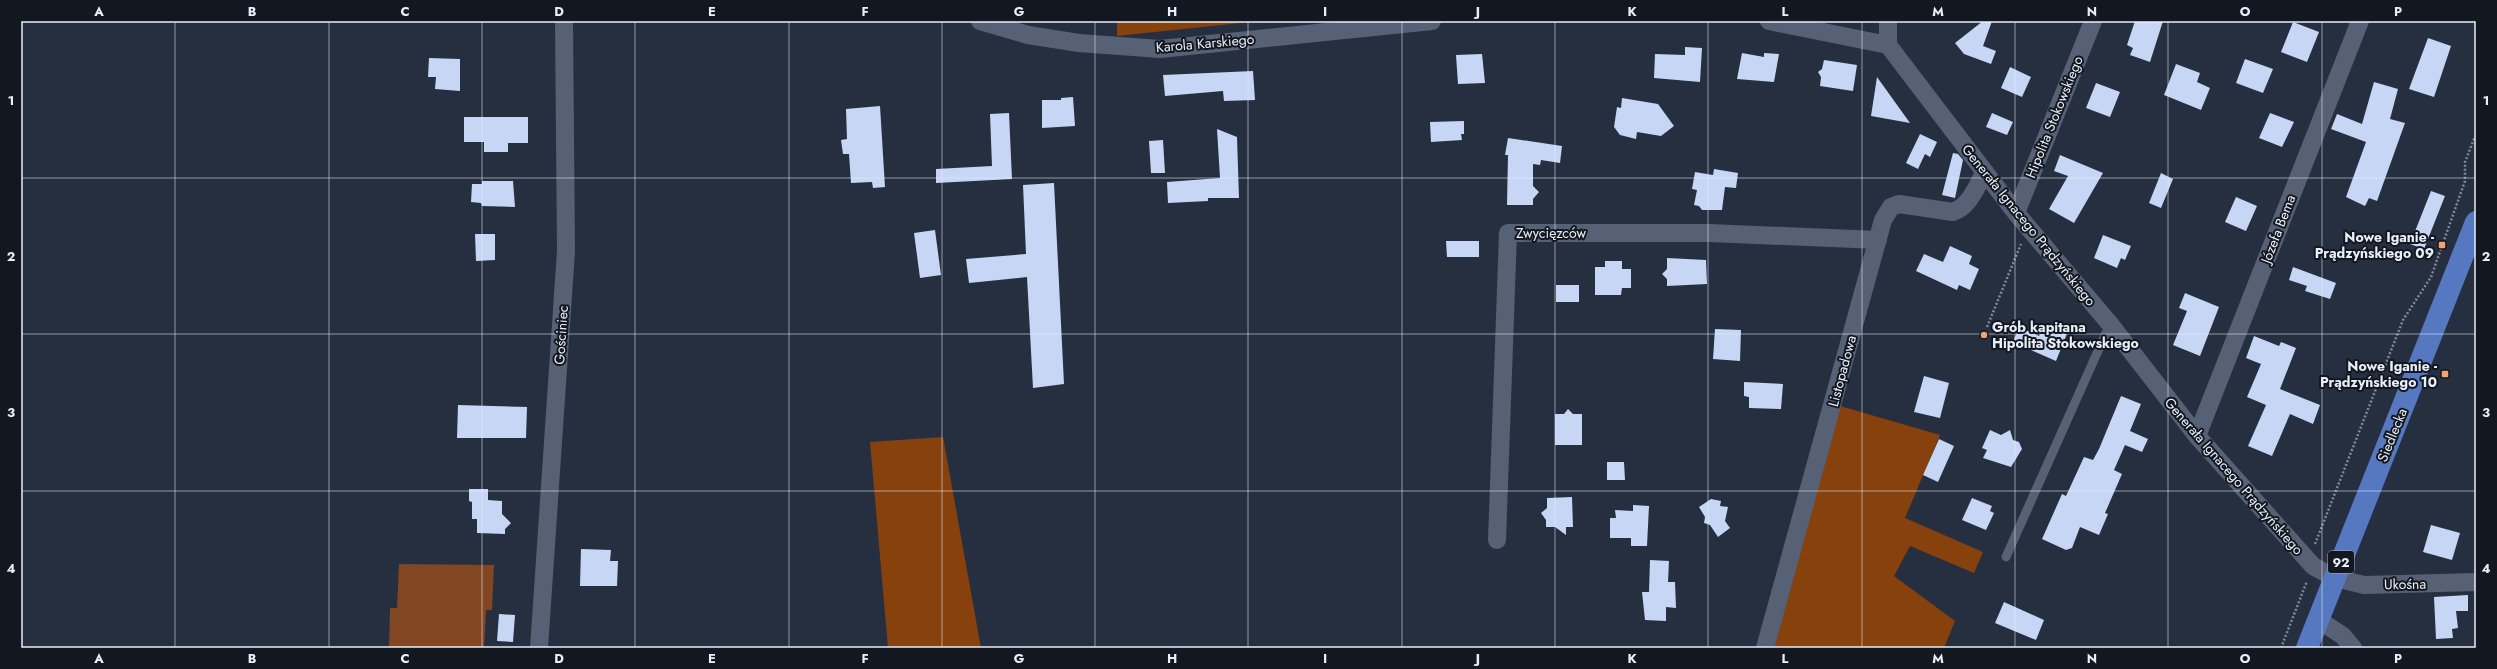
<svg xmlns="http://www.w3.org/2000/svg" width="2497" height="669" font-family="Jost,sans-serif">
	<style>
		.green { fill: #824722 }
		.forest { fill: #87410d }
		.building { fill: #c6d6f4 }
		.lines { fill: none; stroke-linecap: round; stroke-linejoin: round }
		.path { stroke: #818997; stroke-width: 2.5; stroke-dasharray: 2 2; stroke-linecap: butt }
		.service { stroke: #576175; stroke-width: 9 }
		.minor { stroke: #576175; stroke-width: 18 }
		.primary { stroke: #5578c0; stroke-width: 22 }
		.grid { fill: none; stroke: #e9effa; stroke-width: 1; stroke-opacity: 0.55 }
		.poi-dot { fill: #efa377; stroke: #13171f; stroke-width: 1.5 }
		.labels { text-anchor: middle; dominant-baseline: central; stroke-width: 4; stroke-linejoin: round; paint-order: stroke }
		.shield { fill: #13171f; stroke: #a9aeb8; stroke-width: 1 }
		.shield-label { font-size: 13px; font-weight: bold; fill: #e9effa }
		.street-label { font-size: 14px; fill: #e9effa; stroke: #13171f }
		.poi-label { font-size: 14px; font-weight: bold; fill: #e9effa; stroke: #13171f; text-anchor: end }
		.neatline { fill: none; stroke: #e9effa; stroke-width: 1.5 }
		.grid-label { font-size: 13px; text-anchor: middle; font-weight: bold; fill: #e9effa }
	</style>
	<rect width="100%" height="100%" fill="#262f40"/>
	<!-- green -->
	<path class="green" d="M399 564 494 565 492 610H486L484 648H389L390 608H397Z"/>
	<!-- forest -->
	<path class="forest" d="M1117 21H1260L1117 36Z
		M1840 406 1940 435 1905 518 1983 552 1974 573 1910 546 1894 576 1955 621 1944 648H1774Z
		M943 437 981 648H888L870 442Z"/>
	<!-- building -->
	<path class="building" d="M1983 21H1992L1983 46 1996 51 1991 64 1964 54 1955 43Z
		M2135 21H2163L2150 62 2130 55 2133 48 2127 45Z
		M2293 22 2319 32 2307 62 2281 52Z
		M2428 38 2451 46 2434 97 2409 89Z
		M1685 47 1702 48 1700 82 1654 78 1655 54 1685 55Z
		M1742 53 1764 57V53L1779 54 1774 82 1737 79Z
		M1482 54 1485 83 1458 84 1456 55Z
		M429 58 460 59V91L435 89 436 77H428Z
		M2245 59 2273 69 2263 93 2236 83Z
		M1824 60 1857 65 1853 91 1820 86 1821 77 1818 72 1822 69Z
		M2176 64 2200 73 2197 82 2210 88 2201 110 2164 95Z
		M2010 67 2031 77 2022 97 2001 88Z
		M1253 71 1255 100 1224 101 1223 91 1165 96 1163 75Z
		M1877 77 1910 123 1871 116Z
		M2374 82 2398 89 2390 119 2405 123 2377 201 2369 198 2365 206 2346 197 2366 142 2331 129 2337 114 2362 124Z
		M2096 83 2120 92 2110 117 2086 108Z
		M1073 97 1075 126 1042 128V100H1061V98Z
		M1622 98 1658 104 1674 126 1661 136 1637 132 1636 139 1620 135 1614 127 1617 107 1621 108Z
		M880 106 885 187 873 188 872 182 851 183 849 154H843L841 140 847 139 846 109Z
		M1009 113 1012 179 936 183V169L992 166 990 114Z
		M1992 113 2013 122 2007 135 1986 127Z
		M2270 113 2294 122 2282 147 2259 138Z
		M464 117H528V143H508V152H484V142H464Z
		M1464 121V134H1461L1462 140 1431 142 1430 122Z
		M1217 129 1237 137 1239 198H1208V201L1168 203 1167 182 1220 178Z
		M1920 134 1937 142 1930 157 1925 154 1918 169 1906 163Z
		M1508 138 1562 146 1560 163 1541 160 1540 165 1533 164V186L1539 192 1533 199V205H1507L1508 155H1505Z
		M1163 140 1165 173H1151L1149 141Z
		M1953 153 1958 154 1963 160 1955 198 1942 195Z
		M2060 155 2103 173 2074 223 2049 209 2068 176 2054 171Z
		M1714 169 1738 173 1736 188 1725 187 1722 210H1702L1699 206 1694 205 1697 190 1692 189 1695 172 1713 175Z
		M2161 173 2173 179 2161 208 2149 203Z
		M482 181H513L515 207 482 206 481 203 471 202 472 184H482Z
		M1054 183 1064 384 1033 388 1027 277 969 283 966 259 1026 254 1023 185Z
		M2431 191 2445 196 2424 249 2410 244Z
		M2236 197 2257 206 2246 231 2225 222Z
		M935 230 941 275 920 278 914 233Z
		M475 234H495V260L476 261Z
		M2103 235 2131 246 2125 260 2121 258 2117 268 2094 258Z
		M1446 241H1479V257H1447Z
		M1950 246 1972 256 1969 264 1979 269 1970 290 1959 285 1957 290 1916 271 1924 254 1943 262Z
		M1667 258 1706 260 1707 284 1667 286V279L1662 274 1667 269Z
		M1605 261H1622V269H1631V288H1622L1621 295H1595V267H1605Z
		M2293 267 2336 283 2330 299 2305 291 2307 286 2289 280Z
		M1556 285H1579V302H1556Z
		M2185 293 2219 307 2200 356 2173 345 2187 311 2179 308Z
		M2050 323 2068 331 2056 361 2013 342 2019 327 2039 336 2043 328 2047 330Z
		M1715 329 1741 330 1740 361 1713 359Z
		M2254 336 2279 346 2281 342 2296 348 2280 389 2320 405 2313 424 2290 414 2272 456 2248 446 2266 405 2247 397 2261 364 2246 358Z
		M1924 376 1949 383 1940 418 1914 412Z
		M1744 382 1783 384 1781 409 1749 408V397L1744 396Z
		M2121 396 2141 404 2130 431 2148 439 2142 452 2125 445 2114 470 2122 474 2105 513 2108 514 2099 535 2080 527 2072 548 2066 550 2042 539 2062 494 2066 496 2084 457 2093 460 2099 449Z
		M458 405 527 407 526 438H457Z
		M1568 409 1573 414H1582V445H1555V414H1564Z
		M1990 430 2001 435 2010 430 2013 440 2019 442 2022 449 2011 467 1983 458 1987 450 1982 448Z
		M1939 439 1954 446 1938 482 1923 475Z
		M1607 462H1624L1625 480H1607Z
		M469 489H488V500L502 501V514L511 523 505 529V534L477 533V519H472V502L469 501Z
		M1572 497 1573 527H1566V535L1555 527H1546V520L1541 513 1547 508V498Z
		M1972 498 1992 506 1990 511 1994 513 1986 530 1962 520Z
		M1711 499 1721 501 1720 506 1728 507 1725 521 1730 528 1718 537 1710 525 1704 523 1705 517 1699 507Z
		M1633 505 1649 506 1647 546H1631V538H1610V518H1616L1615 510 1633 511Z
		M2431 525 2460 533 2452 560 2423 552Z
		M581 549 611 550 610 561H618L617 586H580Z
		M1650 560 1669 561 1668 582H1675L1676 608 1666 607V621L1645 620 1642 592H1649Z
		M2468 595V611H2456L2458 628 2452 629 2453 638 2436 639 2434 597Z
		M2004 602 2044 620 2036 640 1995 623Z
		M499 614 515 615 513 642 497 641Z"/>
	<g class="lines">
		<!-- path -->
		<path class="path" d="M1987 327 2021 244
			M2315 544 2403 320 2431 277 2465 181V162L2476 134
			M2281 648 2307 581"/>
		<!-- service -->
		<path class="service" d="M2006 557 2110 324"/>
		<!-- minor -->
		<path class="minor" d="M980 21 1028 35 1079 43 1160 49 1432 21
			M1769 21 1888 45
			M1888 21V45L2016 213 2110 324 2197 436 2313 566 2335 578 2364 585 2476 582
			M2016 213 2093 21
			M2197 436 2360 21
			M1497 540 1508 233H1709L1878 240
			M2319 620 2343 636 2353 648
			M539 648 566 251 564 21
			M1765 648 1883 220 1891 207 1899 204 1953 212C1970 206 1976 187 1985 172"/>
		<!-- primary -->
		<path class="primary" d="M2307 648 2476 222"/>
	</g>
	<!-- grid -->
	<path class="grid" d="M175 21V648M329 21V648M482 21V648M635 21V648M789 21V648M942 21V648M1095 21V648M1248 21V648M1402 21V648M1555 21V648M1708 21V648M1862 21V648M2015 21V648M2168 21V648M2322 21V648M21 178H2476M21 334H2476M21 491H2476"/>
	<!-- markers -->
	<g class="poi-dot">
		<rect x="2438" y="241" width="8" height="8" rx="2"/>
		<circle cx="1984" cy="335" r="4"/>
		<rect x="2441" y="370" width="8" height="8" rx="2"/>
	</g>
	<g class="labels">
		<!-- shield labels -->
		<rect class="shield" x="2328" y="551" width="26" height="22" rx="3"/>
		<g class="shield-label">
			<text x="2341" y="562">92</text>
		</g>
		<!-- street labels -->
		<g class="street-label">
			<text transform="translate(1205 43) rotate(-5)">Karola Karskiego</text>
			<text transform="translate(2054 117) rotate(-68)">Hipolita Stokowskiego</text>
			<text transform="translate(2029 225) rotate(51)">Generała Ignacego Prądzyńskiego</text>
			<text transform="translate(2278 229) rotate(-69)">Józefa Bema</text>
			<text x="1551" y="233">Zwycięzców</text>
			<text transform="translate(561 335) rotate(-86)">Gościniec</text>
			<text transform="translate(1842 371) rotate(-75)">Listopadowa</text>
			<text transform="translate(2392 435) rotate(-68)">Siedlecka</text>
			<text transform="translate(2234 476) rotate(49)">Generała Ignacego Prądzyńskiego</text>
			<text transform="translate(2405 584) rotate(-1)">Ukośna</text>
		</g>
		<!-- poi labels -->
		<g class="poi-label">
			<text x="2434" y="237">Nowe Iganie -<tspan x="2434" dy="16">Prądzyńskiego 09</tspan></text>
			<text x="1992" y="327" text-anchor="start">Grób kapitana<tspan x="1992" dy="16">Hipolita Stokowskiego</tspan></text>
			<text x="2437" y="366">Nowe Iganie -<tspan x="2437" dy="16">Prądzyńskiego 10</tspan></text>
		</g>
	</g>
	<!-- border -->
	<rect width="2497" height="669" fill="none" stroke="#13171f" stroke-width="44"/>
	<rect x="22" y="22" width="2453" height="625" class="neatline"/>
	<g class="grid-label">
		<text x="99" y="16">A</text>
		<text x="252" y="16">B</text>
		<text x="405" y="16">C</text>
		<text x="559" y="16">D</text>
		<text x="712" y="16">E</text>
		<text x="865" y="16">F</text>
		<text x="1019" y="16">G</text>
		<text x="1172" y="16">H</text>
		<text x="1325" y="16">I</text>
		<text x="1478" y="16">J</text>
		<text x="1632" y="16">K</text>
		<text x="1785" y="16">L</text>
		<text x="1938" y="16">M</text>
		<text x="2092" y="16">N</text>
		<text x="2245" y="16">O</text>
		<text x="2398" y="16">P</text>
		<text x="11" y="105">1</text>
		<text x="2486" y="105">1</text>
		<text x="11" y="261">2</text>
		<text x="2486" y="261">2</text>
		<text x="11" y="417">3</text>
		<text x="2486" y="417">3</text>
		<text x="11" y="573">4</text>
		<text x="2486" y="573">4</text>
		<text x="99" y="663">A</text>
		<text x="252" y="663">B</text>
		<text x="405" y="663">C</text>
		<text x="559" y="663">D</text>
		<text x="712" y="663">E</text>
		<text x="865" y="663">F</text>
		<text x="1019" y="663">G</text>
		<text x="1172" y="663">H</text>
		<text x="1325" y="663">I</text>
		<text x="1478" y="663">J</text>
		<text x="1632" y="663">K</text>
		<text x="1785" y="663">L</text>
		<text x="1938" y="663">M</text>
		<text x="2092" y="663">N</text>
		<text x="2245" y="663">O</text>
		<text x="2398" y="663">P</text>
	</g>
</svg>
